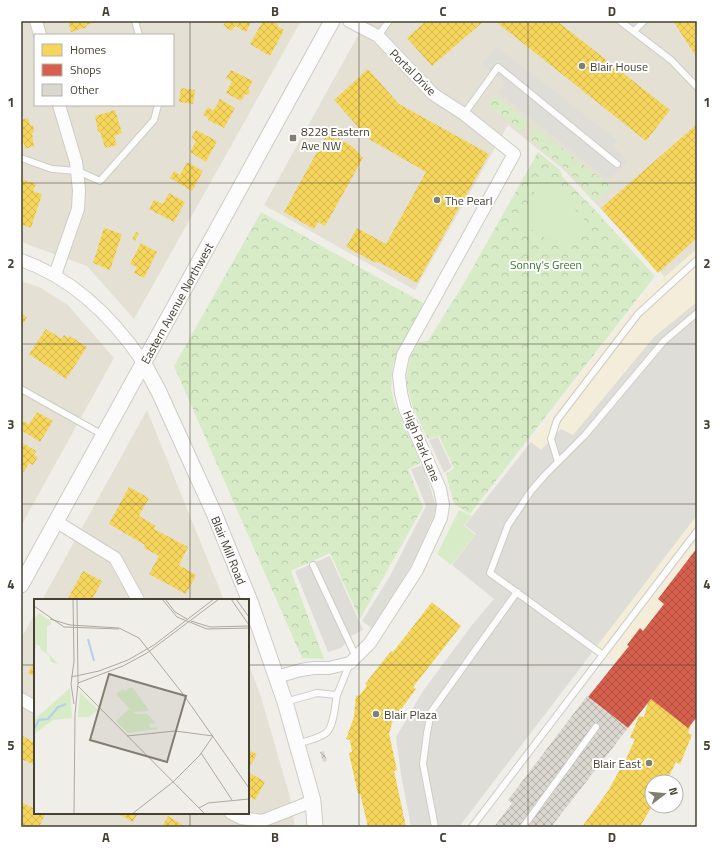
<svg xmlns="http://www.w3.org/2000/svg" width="718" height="848" font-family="'Titillium Web',sans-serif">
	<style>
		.residential { fill: #e4e1d4; fill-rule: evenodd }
		.commercial { fill: #f3edd9 }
		.forest { fill: url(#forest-crowns) }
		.garden { fill: #d7ebc6 }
		.parking { fill: #dfddd7 }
		.homes { fill: url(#homes-cross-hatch) }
		.shops { fill: url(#shops-cross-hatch) }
		.building { fill: url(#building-cross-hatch) }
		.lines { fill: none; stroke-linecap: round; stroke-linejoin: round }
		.service-casing { stroke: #cdccc5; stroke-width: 8 }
		.minor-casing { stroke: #cdccc5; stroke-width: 14 }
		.tertiary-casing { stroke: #cdccc5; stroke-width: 17 }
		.service { stroke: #fdfcfc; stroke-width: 6 }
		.minor { stroke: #fdfcfc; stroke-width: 12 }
		.tertiary { stroke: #fdfcfc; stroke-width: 15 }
		.grid { fill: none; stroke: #454133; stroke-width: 1; stroke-opacity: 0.55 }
		.poi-dot { fill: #817e72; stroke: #fff; stroke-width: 1.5 }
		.labels { text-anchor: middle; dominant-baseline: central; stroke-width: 4; stroke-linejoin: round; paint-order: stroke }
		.poi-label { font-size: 12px; fill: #454133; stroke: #fff; text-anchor: start }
		.street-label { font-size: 12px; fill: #454133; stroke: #fff }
		.park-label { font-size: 12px; fill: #367925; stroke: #fff }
		.inset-river { fill: none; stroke: #b5cef0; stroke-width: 2 }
		.inset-road { fill: none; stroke: #aca9a0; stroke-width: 1 }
		.view { fill: #817e72; fill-opacity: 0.15; stroke: #817e72; stroke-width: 2 }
		.inset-edge { fill: none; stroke: #454133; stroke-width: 2 }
		.neatline { fill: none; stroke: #454133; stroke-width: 1.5 }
		.grid-label { font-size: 13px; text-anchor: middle; font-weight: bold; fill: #454133 }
	</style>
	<defs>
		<pattern id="forest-crowns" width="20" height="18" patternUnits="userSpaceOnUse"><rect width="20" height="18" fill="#d7ebc6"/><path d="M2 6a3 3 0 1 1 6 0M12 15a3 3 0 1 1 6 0" fill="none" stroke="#bacbab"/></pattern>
		<pattern id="homes-cross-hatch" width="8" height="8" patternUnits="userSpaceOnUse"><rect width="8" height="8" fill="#f6d55c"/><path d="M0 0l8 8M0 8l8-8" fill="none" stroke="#d4b850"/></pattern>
		<pattern id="shops-cross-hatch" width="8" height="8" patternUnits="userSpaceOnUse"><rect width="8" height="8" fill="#d6604d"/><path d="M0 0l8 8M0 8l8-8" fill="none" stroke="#af5141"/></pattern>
		<pattern id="building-cross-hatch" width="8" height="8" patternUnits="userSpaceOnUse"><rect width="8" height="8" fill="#d9d7d0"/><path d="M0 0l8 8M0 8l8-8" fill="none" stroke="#b2b0a9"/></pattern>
	</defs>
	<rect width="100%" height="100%" fill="#f0eee8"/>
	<!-- residential -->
	<path class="residential" d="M21 21H301L134 319 87 266 21 242ZM35 35H173V105H35Z
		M366 21H697V249L665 277 564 170 508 125 415 290 264 205Z
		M21 281 39 287 68 305 114 358 21 526Z
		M147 410 224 600H42Z
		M35 613V813H248V662L261 697 290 797 295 827H21V639Z"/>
	<!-- commercial -->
	<path class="commercial" d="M697 249V720L618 662 610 660 603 655 490 573 507 472 531 442 581 374 610 338 638 300Z"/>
	<!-- forest -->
	<path class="forest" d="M495 95 529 122 521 132 487 105Z
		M536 128 612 187 595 202 566 169 528 138Z
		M538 152 560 170 562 176 593 208 655 276 470 514 454 504 446 474 454 468 439 436 428 439 413 408 406 381 410 357 419 342 428 341 463 285Z
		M261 212 425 304 393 364 391 389 395 405 421 463 408 469 423 507 360 619 330 553 291 571 324 659 302 658 174 366Z"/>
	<!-- garden -->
	<path class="garden" d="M541 179 562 195 587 223 568 253 519 221Z
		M459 510 472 516 464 525 475 535 451 565 437 554Z"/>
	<!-- parking -->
	<path class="parking" d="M496 46 617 140 613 146 625 158 627 164 608 180 499 93 505 83 482 64Z
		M697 302V515L459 827H411L401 774 396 737 423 691 472 625 494 599 452 565 476 534 465 525 531 442 541 450 561 429 573 435 654 337Z
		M438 437 452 467 444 473 429 440Z
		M423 465 437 509 414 560 373 629 362 621 390 576 426 506 411 469Z
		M330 556 363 630 353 635 341 648 328 652 295 571Z"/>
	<!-- homes -->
	<path class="homes" d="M68 21H100L86 25 87 27 71 32Z
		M226 21H252L246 32 235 26 232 31 223 26Z
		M263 21H267L272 23 273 21 278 24 277 26 284 30 270 56 250 44Z
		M426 21H484L432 66 407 38Z
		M495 21H557L670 110 646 141Z
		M673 21H697V58Z
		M368 69 399 104 489 154 417 283 377 261 376 263 346 247 357 228 386 244 426 172 369 139 334 100Z
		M231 70 253 81 248 89 250 91 248 95 245 94 241 101 226 93 232 81 226 78Z
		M181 88 195 90 193 104 179 102Z
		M220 99 235 108 224 128 208 120 209 118 203 115 208 107 213 111Z
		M115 110 122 133 114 136 117 145 105 148 100 131 98 132 95 116Z
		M28 118 30 125H33L34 132 32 133 34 146 25 149 24 143 21 144V120Z
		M697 124V238L658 273 601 208Z
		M196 130 217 141 206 162 190 152 196 141 191 138Z
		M328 132 353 147 363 158 325 226 318 222 314 229 284 212Z
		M187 162 203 171 192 191 170 178 174 171 180 175Z
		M21 179 36 184 33 191 42 194 31 228 21 224Z
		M169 193 185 202 174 222 149 209 154 200 163 204Z
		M104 228 122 234 110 270 93 263Z
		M136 232 139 233 135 241 132 239Z
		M141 243 157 252 144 278 134 273 137 267 130 264Z
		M21 313 27 317 21 327Z
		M46 329 62 339 64 335 69 338 70 336 87 347 66 379 29 354Z
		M37 412 53 421 40 442 21 430V424L23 421 29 424Z
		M21 442 36 451 34 455 38 457 33 465 29 463 24 472 21 470Z
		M129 487 149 498 139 516 156 526 154 529 188 547 179 565 196 575 186 594 149 574 159 556 144 548 145 545 109 524Z
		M83 571 102 581 92 600H67Z
		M432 602 461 626 413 687 416 689 393 720 389 734 397 770 394 771 406 827H368L360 793 358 794 349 753 352 752 350 740 346 739 354 717 356 695 359 696 367 686 365 684 391 651 393 652Z
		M35 660V677L28 673Z
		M649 699 694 714 688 733 692 735 680 764 676 762 666 782H652V806L640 827H582L608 791 627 757 635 739 630 738 639 716 644 717Z
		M21 735 35 743V765L21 759Z
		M248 750 257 754 248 770Z
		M248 772 265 782 255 800 248 796Z
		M21 802 35 809V813H42L45 815 39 827H21Z
		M116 813H138L133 822Z
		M168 816 186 827H162Z"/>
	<!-- shops -->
	<path class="shops" d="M697 548V717L688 728 651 699 628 728 588 697 629 646 627 645 640 628 643 631 664 604 658 599Z"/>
	<!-- building -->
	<path class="building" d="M587 696 628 728 551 827H494L512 803 508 800Z
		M324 751 327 761 323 762 320 752Z"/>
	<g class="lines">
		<defs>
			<path id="service" d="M135 21 139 35
				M620 21 671 60 697 87
				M634 31 644 21
				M378 36 389 21
				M464 114 498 67 617 164
				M21 158 52 169 78 171 100 181 154 120 158 105
				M21 389 103 435
				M558 462 551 439 557 420 638 314 697 260
				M313 565 356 657
				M603 655 490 573 508 525 531 491 545 475 585 435 664 341 697 313
				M337 695 350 663
				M285 702 317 693 337 695C335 704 334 727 326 733 318 739 306 741 297 744
				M435 827 423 764 427 733 431 712 517 592
				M472 827 697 531
				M523 827 596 727"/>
			<path id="minor" d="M36 21 40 35
				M21 260C72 278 113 318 143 362
				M55 275 78 209 79 190 76 162 59 105
				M57 522 115 558 138 600
				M276 677 301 670 314 668H329L350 663 370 643 417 570 441 518 443 505 440 489 405 409 401 393 399 375 403 355 514 154 464 114 433 94 378 36 349 21
				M21 699 35 707
				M231 813 241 818 262 821 313 801"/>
			<g id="tertiary">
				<path id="s1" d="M143 362 159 392 214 513 251 604 285 702 313 801 315 827"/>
				<path id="s2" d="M21 585 332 21"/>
			</g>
		</defs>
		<!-- service casing -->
		<use href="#service" class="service-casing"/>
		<!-- minor casing -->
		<use href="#minor" class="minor-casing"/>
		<!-- tertiary casing -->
		<use href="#tertiary" class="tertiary-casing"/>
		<!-- service -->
		<use href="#service" class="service"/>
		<!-- minor -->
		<use href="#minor" class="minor"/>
		<!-- tertiary -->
		<use href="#tertiary" class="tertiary"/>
	</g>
	<!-- grid -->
	<path class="grid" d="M190 21V600M359 21V827M528 21V827M21 183H697M21 344H697M21 504H697M21 665H35M248 665H697M190 813V827"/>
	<!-- markers -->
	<g class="poi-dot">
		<circle cx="582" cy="66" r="4"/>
		<rect x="289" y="134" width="8" height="8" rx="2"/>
		<circle cx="437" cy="200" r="4"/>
		<circle cx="376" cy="714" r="4"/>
		<circle cx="649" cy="763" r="4"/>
	</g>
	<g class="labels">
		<!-- poi labels -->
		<g class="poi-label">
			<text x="590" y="66">Blair House</text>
			<text x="301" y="131">8228 Eastern<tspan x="301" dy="14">Ave NW</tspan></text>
			<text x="445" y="200">The Pearl</text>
			<text x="384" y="714">Blair Plaza</text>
			<text x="641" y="763" text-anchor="end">Blair East</text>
		</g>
		<!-- street labels -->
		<g class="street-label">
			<text transform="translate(413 72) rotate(45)">Portal Drive</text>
			<text stroke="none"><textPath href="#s2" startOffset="322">Eastern Avenue Northwest</textPath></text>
			<text transform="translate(422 446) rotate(67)">High Park Lane</text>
			<text stroke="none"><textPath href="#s1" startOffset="207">Blair Mill Road</textPath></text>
		</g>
		<!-- park labels -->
		<g class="park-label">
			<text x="546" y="264">Sonny's Green</text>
		</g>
	</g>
	<!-- overview -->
	<g transform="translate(34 599)">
		<rect width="215" height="215" fill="#f0eee8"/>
		<path d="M5 14 17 23V26L13 27V53L24 65 17 63 15 56 7 51 6 47 2 45V50L0 48V20ZM98 88 115 111 114 112 99 113 82 95 89 90 90 92ZM36 89 38 119 19 121 0 135V121ZM46 93 64 111 55 118H44ZM95 110 102 115H113L122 124 115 125 116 129 124 128V130L94 134 82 122Z" fill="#d7ebc6"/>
		<path class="inset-river" d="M54 40 60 62M0 130 5 121 14 120 24 108 32 105"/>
		<path class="inset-road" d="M39 0 40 62 37 85 40 105M128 0 143 18 173 30 215 29M131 0 141 13 153 20M197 0 215 26M202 0 215 18M0 7 30 28 85 30M16 20 36 26 85 29 105 39 149 95 215 189M157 22 176 28 215 27M37 78 65 72 94 61 120 46 180 0M44 84 89 67 113 54 185 0M44 87 171 215M93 137 141 132 179 137M167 154 198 201M165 209 174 204 215 200M40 215 41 115 44 84 43 0M98 215 139 183 166 156 179 137"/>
		<path class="view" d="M75 75 152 97 133 163 56 141Z"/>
		<rect width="215" height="215" class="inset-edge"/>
	</g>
	<!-- border -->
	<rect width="718" height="848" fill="none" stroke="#ffffff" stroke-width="44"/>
	<!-- legend -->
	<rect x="34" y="34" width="140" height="72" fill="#ffffff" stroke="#b5b3ad"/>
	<rect x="42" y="44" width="20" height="12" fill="#f6d55c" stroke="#b5b3ad"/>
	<text x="70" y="54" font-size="12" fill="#454133">Homes</text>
	<rect x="42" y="64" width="20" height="12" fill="#d6604d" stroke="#b5b3ad"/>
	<text x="70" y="74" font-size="12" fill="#454133">Shops</text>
	<rect x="42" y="84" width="20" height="12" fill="#d9d7d0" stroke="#b5b3ad"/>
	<text x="70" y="94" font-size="12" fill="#454133">Other</text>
	<!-- north arrow -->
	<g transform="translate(664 794) rotate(74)"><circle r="19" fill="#ffffff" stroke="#b5b3ad"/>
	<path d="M0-3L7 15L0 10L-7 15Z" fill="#817e72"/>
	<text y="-6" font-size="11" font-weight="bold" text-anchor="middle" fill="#454133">N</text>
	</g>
	<rect x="22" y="22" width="674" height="804" class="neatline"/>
	<g class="grid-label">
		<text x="106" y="16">A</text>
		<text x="275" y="16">B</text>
		<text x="443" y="16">C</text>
		<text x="612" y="16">D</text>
		<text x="11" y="107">1</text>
		<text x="707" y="107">1</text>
		<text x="11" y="268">2</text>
		<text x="707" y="268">2</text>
		<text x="11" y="429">3</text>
		<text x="707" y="429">3</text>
		<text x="11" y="589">4</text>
		<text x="707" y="589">4</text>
		<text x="11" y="750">5</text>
		<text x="707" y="750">5</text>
		<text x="106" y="842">A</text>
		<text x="275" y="842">B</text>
		<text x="443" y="842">C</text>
		<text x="612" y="842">D</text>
	</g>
</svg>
